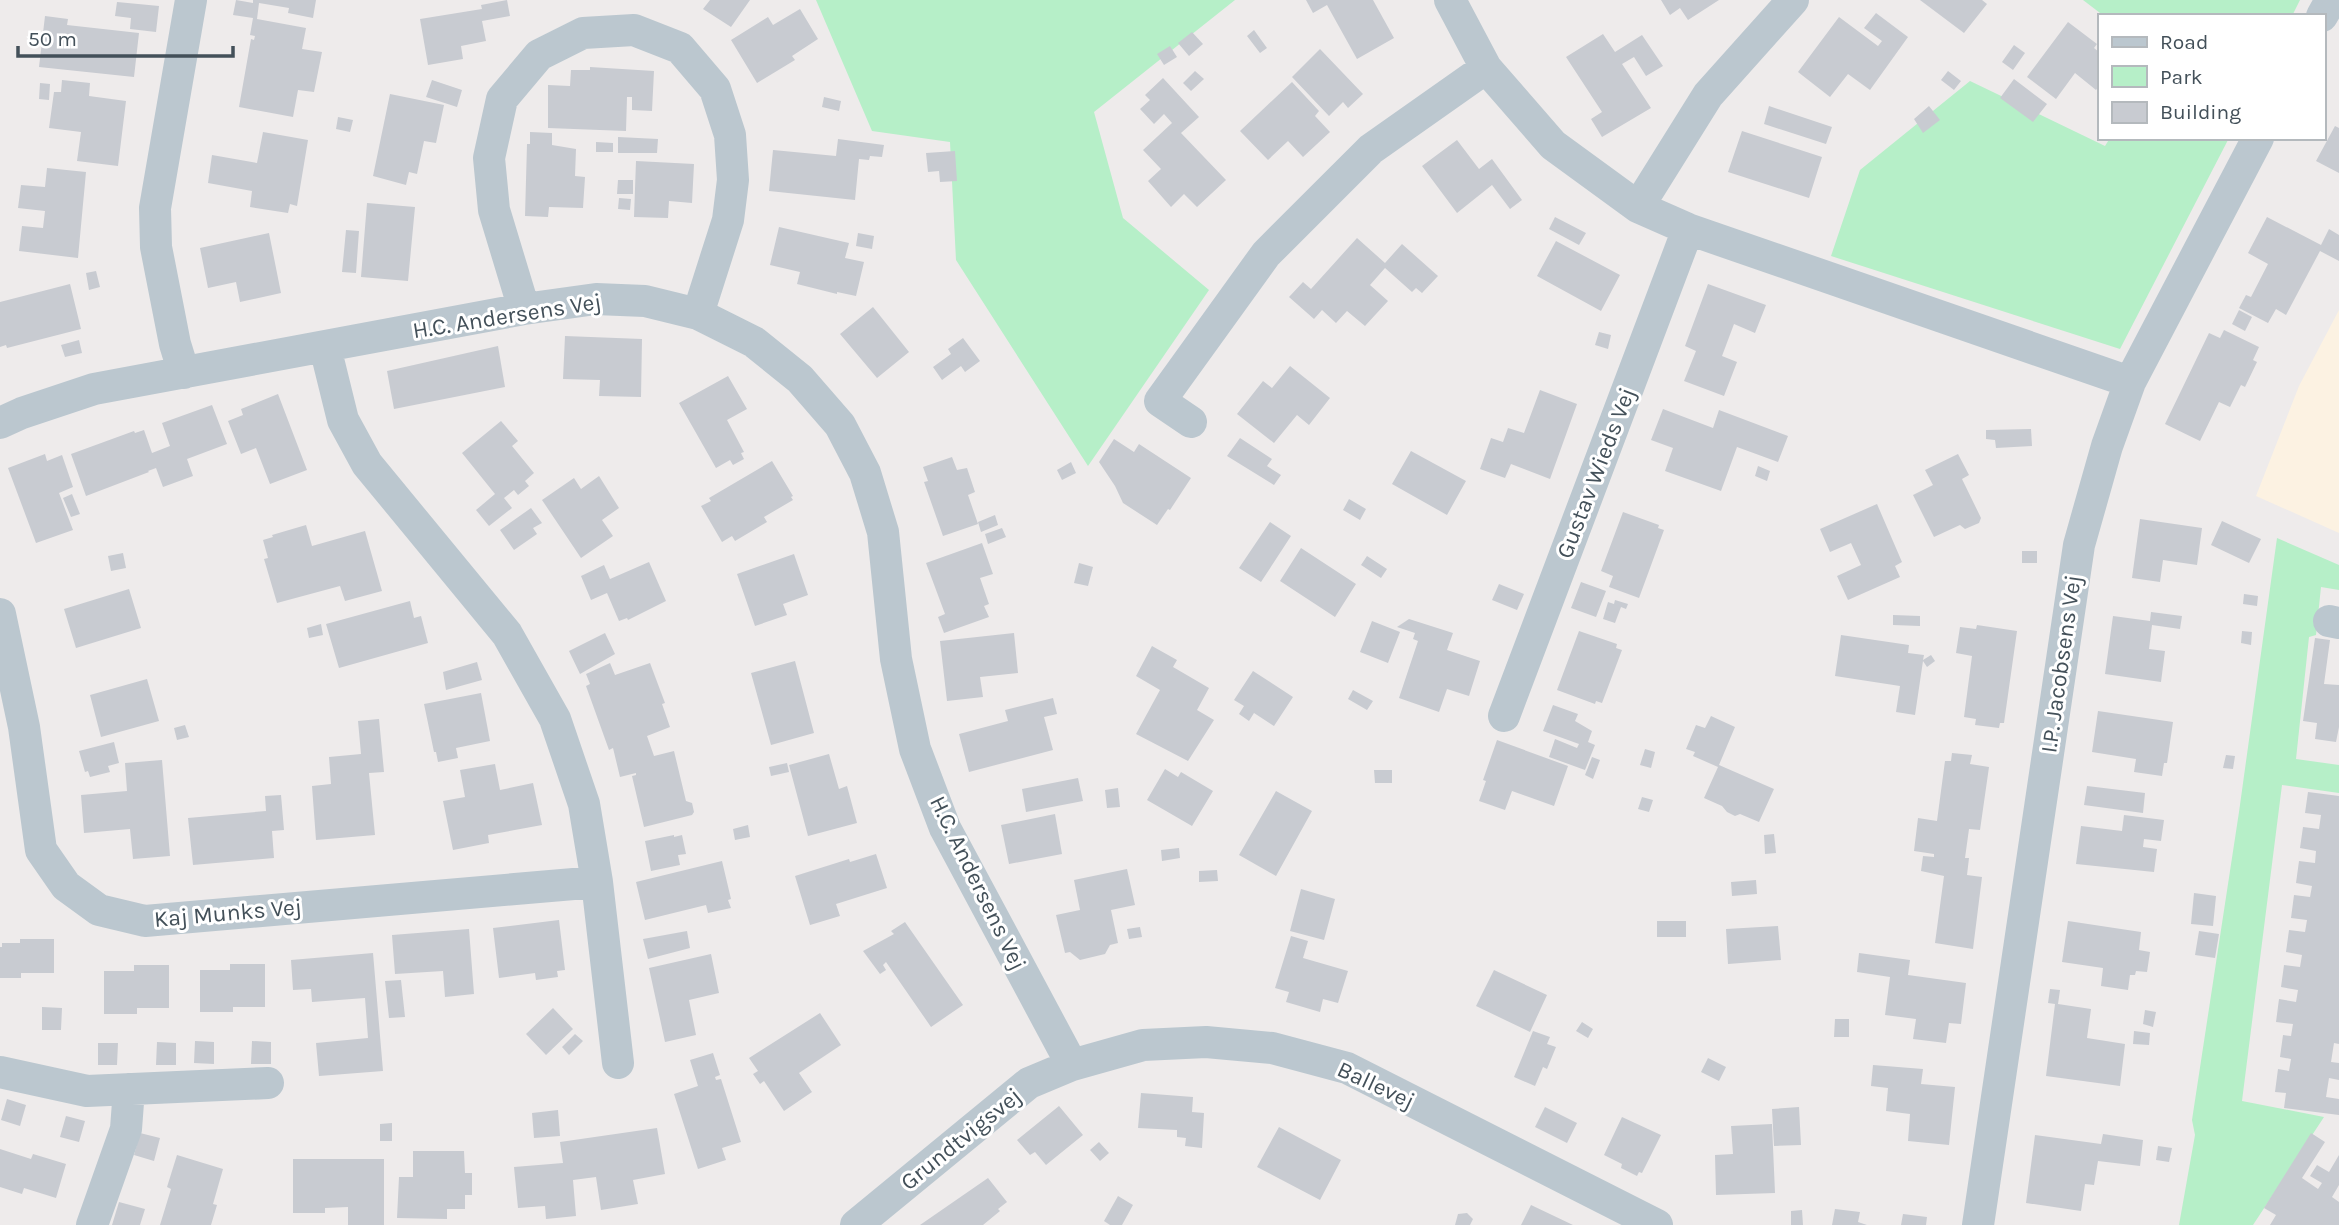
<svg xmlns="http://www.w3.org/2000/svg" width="2339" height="1225" font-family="Karla,sans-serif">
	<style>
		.commercial { fill: #fcf2e2 }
		.green { fill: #b6efc8 }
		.building { fill: #c8cbd1 }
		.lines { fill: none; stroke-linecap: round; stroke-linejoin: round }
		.minor { stroke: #bbc7cf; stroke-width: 32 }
		.labels { text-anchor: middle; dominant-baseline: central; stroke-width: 6; stroke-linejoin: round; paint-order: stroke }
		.street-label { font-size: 23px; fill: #435059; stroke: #fff }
	</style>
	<rect width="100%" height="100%" fill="#eeebeb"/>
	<!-- commercial -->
	<path class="commercial" d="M2339 310V533L2256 496 2299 386Z"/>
	<!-- green -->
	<path class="green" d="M816 0H1235L1094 112 1123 218 1209 290 1088 466 956 260 950 142 872 131Z
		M2083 0H2300L2292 16H2104Z
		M1970 81 2105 146 2110 138H2229L2120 349 1831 256 1860 170Z
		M2277 538 2339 565V590L2321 587 2316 635 2309 637 2296 759 2339 765V793L2282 785 2242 1101 2324 1117 2253 1225H2179L2195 1135 2192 1120 2239 812Z"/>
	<!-- building -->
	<path class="building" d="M236 0 253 3V0H316L313 18 288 13 289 8 259 3 257 19 306 28 302 49 322 52 314 92 298 90 293 117 239 107 251 39 254 40 255 36 250 35 253 18 233 15Z
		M507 0 510 16 482 21 486 41 461 46 463 59 428 65 420 19 482 9 481 5Z
		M710 0H750L731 27 703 9Z
		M1306 0H1373L1394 38 1357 59 1327 5 1313 13Z
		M1661 0H1719L1688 20 1680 8 1670 15Z
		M1920 0H1982L1987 4 1964 33Z
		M117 2 159 6 156 32 130 29 131 18 115 16Z
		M800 9 818 39 792 56 795 60 757 83 731 40 768 17 773 25Z
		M1876 13 1908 37 1870 90 1848 74 1830 97 1798 72 1839 17 1878 46 1882 41 1864 28Z
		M45 16 68 19 67 25 139 33 134 77 39 67Z
		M2068 22 2097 44 2094 48 2099 52V86L2096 90 2075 73 2056 99 2027 77Z
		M1254 30 1267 48 1260 53 1247 36Z
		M1192 32 1203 44 1189 56 1178 43Z
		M1603 34 1615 52 1642 35 1663 66 1646 76 1634 57 1622 64 1651 108 1602 137 1591 119 1602 112 1566 57Z
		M2014 45 2025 53 2013 70 2002 62Z
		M1170 46 1177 57 1164 65 1157 54Z
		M1320 49 1363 94 1348 108 1343 102 1329 116 1292 77Z
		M590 67 654 71 652 111 632 110V97H627L626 131 548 128V85L570 86 571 70H590Z
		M1195 71 1204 79 1191 91 1183 83Z
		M1948 71 1961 81 1954 90 1941 80Z
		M1163 78 1199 117 1181 133 1226 180 1197 207 1184 194 1171 207 1148 181 1161 169 1143 150 1172 123 1164 114 1154 124 1140 109 1150 100 1145 95Z
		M2014 79 2047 104 2033 122 2000 98Z
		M62 80 90 83 89 96 126 101 118 166 77 161 81 132 49 128 54 92H61Z
		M432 80 462 90 457 107 426 97Z
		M1292 82 1319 111 1315 116 1330 132 1303 157 1288 141 1268 160 1240 131Z
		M40 83 50 84 49 100 39 99Z
		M390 94 444 105 436 143 424 141 417 174 409 172 406 185 373 176Z
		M824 97 841 101 839 111 822 107Z
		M1769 106 1832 127 1826 144 1764 124Z
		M1929 106 1940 120 1923 133 1914 119Z
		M338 117 353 120 350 132 336 129Z
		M2335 126 2339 128V173L2316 161Z
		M1742 131 1822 157 1809 198 1728 172Z
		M263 132 308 140 297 206 290 204 288 213 250 207 252 191 208 183 212 155 257 163Z
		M530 132 552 133V145L576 149 575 176 585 177 583 208 549 207 548 217 525 216 527 144H530Z
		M618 137 658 139 657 153H618Z
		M838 139 884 145 882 157 870 156 869 160 859 159 855 200 769 191 773 150 836 156Z
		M1457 140 1479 169 1492 159 1522 200 1510 209 1492 185 1457 213 1422 166Z
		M596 142 613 143V152H596Z
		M955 151 957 181 940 182 939 171 928 172 926 153Z
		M636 161 694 164 692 203 669 201 668 218 634 217Z
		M47 168 86 172 78 258 19 251 22 226 43 228 45 211 18 208 21 185 45 187Z
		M618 180H633V194H617Z
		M619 198 631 199 630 210 618 209Z
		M367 203 415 207 408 281 361 277Z
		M1555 217 1586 233 1579 245 1549 229Z
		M2267 217 2321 245 2329 229 2339 235V261L2320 251 2286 315 2276 309 2268 323 2239 308 2246 295 2251 297 2268 264 2248 253Z
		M779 227 849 243 845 258 864 262 856 296 837 292V294L797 284 800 272 770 265Z
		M346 230 359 231 356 273 342 272Z
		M269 233 281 293 240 302 236 282 208 288 200 248Z
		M858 233 874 236 872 249 856 246Z
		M1357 238 1385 263 1402 244 1438 276 1422 293 1416 288 1412 292 1385 268 1370 285 1388 301 1365 326 1347 311 1336 323 1322 310 1314 319 1289 297 1303 282 1311 289Z
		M1556 241 1620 275 1601 311 1537 276Z
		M96 271 100 287 89 290 86 273Z
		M70 284 81 329 7 348 6 345 0 347V302Z
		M1708 284 1766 305 1755 333 1734 324 1722 356 1737 362 1724 396 1684 381 1696 351 1685 346Z
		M873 307 909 352 877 378 840 334Z
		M2239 310 2252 317 2245 331 2232 324Z
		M2224 330 2259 347 2253 360 2257 362 2245 387 2241 385 2230 407 2219 402 2200 441 2165 424 2209 333 2220 338Z
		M1599 332 1611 335 1608 349 1595 345Z
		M565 336 642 339 641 397 599 396 600 380 563 379Z
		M963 338 980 361 965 372 961 366 942 380 933 367 951 354 948 349Z
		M79 340 82 353 65 357 61 345Z
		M498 346 505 387 394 409 387 371Z
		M1290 366 1330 398 1309 425 1297 415 1274 443 1237 414 1263 381 1272 388Z
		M728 376 747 409 727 420 744 452 741 453 744 459 733 465 730 460 716 468 679 403Z
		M1540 390 1577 404 1550 479 1511 464 1505 478 1480 469 1491 438 1503 442 1508 428 1524 433Z
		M278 394 307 470 270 484 256 448 241 454 228 421 243 415 241 409Z
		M212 405 227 444 187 459 193 476 163 487 156 468 148 471 149 472 86 496 71 454 134 431 135 433 144 430 152 453 170 446 162 423Z
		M1663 409 1713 428 1719 410 1788 436 1778 462 1737 447 1721 491 1665 471 1673 448 1651 440Z
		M501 421 518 441 512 446 534 473 525 481 529 486 518 495 514 490 504 498 512 508 489 526 476 510 495 494 462 453Z
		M2031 429 2032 446 1996 448 1995 440 1986 439V430Z
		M1240 438 1272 459 1267 466 1281 475 1274 485 1227 456Z
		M1114 439 1134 452 1139 444 1191 478 1170 510 1168 509 1157 525 1123 503 1115 486 1099 462Z
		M1411 451 1466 481 1447 515 1392 484Z
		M45 454 47 461 62 455 73 487 59 493 73 530 36 543 8 468Z
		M1958 454 1969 475 1962 479 1981 518 1979 523 1965 529 1960 525 1934 537 1913 495 1933 485 1925 470Z
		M952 457 957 470 967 468 975 492 968 495 978 524 943 536 924 482 928 481 923 467Z
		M772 461 793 496 791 497 793 500 764 517 767 522 735 541 732 536 722 542 701 506 711 501 709 498Z
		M1071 462 1076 473 1062 480 1057 470Z
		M1758 466 1770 471 1767 481 1755 476Z
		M599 476 619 508 602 520 613 536 581 558 542 500 574 478 581 489Z
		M72 494 80 514 71 517 63 498Z
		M1349 499 1366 509 1360 520 1343 510Z
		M1877 504 1902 562 1895 566 1900 577 1848 600 1837 576 1861 565 1851 543 1830 552 1820 529Z
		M531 508 542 523 533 528 537 534 514 550 500 530Z
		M1623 512 1659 525 1658 528 1664 530 1639 598 1609 587 1613 576 1601 571Z
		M995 515 998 525 981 532 978 522Z
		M2140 519 2202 528 2197 565 2163 560 2160 582 2132 578Z
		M2222 521 2261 539 2249 563 2211 545Z
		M1270 522 1291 536 1261 582 1239 568Z
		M306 525 312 546 365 531 382 591 345 601 340 586 277 603 264 559 268 558 263 540 273 537 272 535Z
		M1002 528 1006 537 988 544 985 534Z
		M982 543 993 574 980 578 989 604 984 606 989 617 944 633 938 617 945 614 926 563Z
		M1301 548 1356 584 1335 617 1280 581Z
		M2022 551H2037V563H2022Z
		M123 553 126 568 111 571 108 556Z
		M794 554 808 595 783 604 787 615 755 626 737 574Z
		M1367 556 1387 569 1381 578 1361 565Z
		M649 562 666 601 628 620 627 618 619 621 607 593 591 600 581 576 604 565 610 579Z
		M1079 563 1093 567 1088 586 1074 583Z
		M1581 582 1606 591 1596 617 1571 608Z
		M1499 584 1524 594 1517 610 1492 600Z
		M129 589 141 628 76 648 64 609Z
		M2244 594 2258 596 2257 606 2243 604Z
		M1615 600 1628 604 1626 609 1621 607 1615 623 1603 619 1608 602 1614 604Z
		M410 601 414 618 421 616 428 643 339 668 326 624Z
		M2151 612 2182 616 2180 629 2152 625 2149 649 2165 651 2161 682 2105 674 2113 616 2150 621Z
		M1893 615 1920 616V626L1893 625Z
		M1409 619 1453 633 1447 650 1480 661 1469 696 1447 689 1439 712 1399 698 1418 641 1413 639 1415 633 1397 627Z
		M1372 621 1400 632 1388 663 1360 652Z
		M321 624 323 635 309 638 307 628Z
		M1977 625 2017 631 2004 723H2000L1999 728 1975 725 1976 719 1964 717 1972 656 1956 653 1960 627 1976 629Z
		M1579 631 1617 644 1616 648 1622 650 1602 703 1596 701 1595 704 1557 690Z
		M2242 631 2252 632 2251 645 2241 643Z
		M605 633 615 654 580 674 569 651Z
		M1014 633 1018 673 980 677 983 697 947 701 940 641Z
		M1841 635 1909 645 1908 653 1924 655 1923 660 1931 655 1935 661 1927 667 1923 661 1915 715 1896 712 1900 686 1835 676Z
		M2315 638 2330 640 2324 684 2339 685V727L2336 742 2315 739 2317 723 2303 721Z
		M1152 646 1177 660 1173 667 1209 688 1197 710 1214 720 1188 761 1136 734 1160 690 1136 676Z
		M795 661 814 733 771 745 751 673Z
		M477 662 482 680 446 690 443 672Z
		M610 663 615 675 650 663 665 703 662 704 670 727 647 736 654 756 674 751 686 801 692 803 694 812 692 815 644 827 632 776 636 775V773L620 777 613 748 609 750 586 686 590 684 586 674Z
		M1253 671 1293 697 1274 726 1254 713 1249 721 1239 714 1244 706 1234 700Z
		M147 679 159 721 101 737 90 695Z
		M1353 690 1373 701 1367 710 1348 699Z
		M481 693 490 741 456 748 458 758 438 762 436 752H434L424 704Z
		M1053 698 1057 714 1044 717 1053 750 969 772 959 734 1008 721 1005 710Z
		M1553 705 1578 714 1575 721 1592 731 1588 742 1595 745 1585 770 1549 757 1555 739 1577 748 1579 744 1543 731Z
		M2098 711 2173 722 2167 763H2164L2162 776 2134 772 2136 759 2092 752Z
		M1711 716 1735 727 1719 765 1774 789 1759 822 1740 814 1735 816 1727 812 1722 806 1704 798 1718 767 1693 756 1695 752 1686 749 1696 725 1705 728Z
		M379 719 384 772 369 773 375 835 316 840 312 786 331 784 329 757 361 754 358 721Z
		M185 725 189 737 177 740 174 728Z
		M1497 740 1568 766 1554 806 1512 791 1505 810 1479 801 1486 781 1483 780Z
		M114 742 119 763 108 766 110 772 90 777 88 771 85 772 79 751Z
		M1645 749 1655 752 1651 768 1640 765Z
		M1952 753 1972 755 1970 764 1989 767 1980 830 1969 829 1965 858H1969L1967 875 1982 877 1973 949 1935 943 1944 876 1921 871 1923 856 1934 857V854L1914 851 1918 818 1937 821 1945 761H1951Z
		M829 754 839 789 847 786 857 823 808 836 789 765Z
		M2226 755 2235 756 2233 769 2223 768Z
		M1592 757 1600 760 1593 779 1585 775Z
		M162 760 170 856 133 859 130 829 84 833 81 795 127 791 125 763Z
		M787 763 789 772 771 776 769 767Z
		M495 764 500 790 533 783 542 825 488 835 489 843 453 850 443 801 465 797 460 770Z
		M1165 769 1178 777 1181 772 1213 791 1192 826 1147 800Z
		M1374 770H1392V783H1375Z
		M1078 778 1083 801 1026 812 1022 789Z
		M2087 786 2145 793 2143 813 2084 805Z
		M1118 788 1120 807 1107 808 1105 790Z
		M1276 791 1312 811 1276 876 1239 855Z
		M2308 792 2339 796V1044L2334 1043 2331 1062 2339 1063V1080L2329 1078 2326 1097 2339 1099V1115L2284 1108 2286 1093 2275 1092 2278 1069 2289 1071 2291 1059 2280 1057 2283 1035 2291 1036 2293 1024 2276 1022 2279 999 2296 1002 2298 990 2281 987 2284 965 2300 967 2302 955 2286 952 2289 930 2305 932 2307 920 2291 918 2294 895 2310 897 2312 886 2296 883 2299 861 2315 863 2316 851 2300 848 2303 827 2319 829 2321 815 2305 813Z
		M281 795 284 830 272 831 274 858 193 865 188 818 266 811 265 796Z
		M1642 797 1653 800 1649 812 1638 809Z
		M1055 814 1062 854 1009 864 1001 825Z
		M2124 815 2164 820 2161 841 2144 839 2143 847 2157 849 2154 872 2076 864 2081 826 2122 831Z
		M748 825 750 837 735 840 733 829Z
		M1774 834 1776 853 1765 854 1764 835Z
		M674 835V837L682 835 686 854 678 855 680 865 651 871 645 841Z
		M1179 848 1180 858 1162 861 1161 850Z
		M876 854 887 888 836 904 840 916 810 925 795 876 849 859 850 862Z
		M722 861 731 899 728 900 731 908 708 913 706 905 645 920 636 882Z
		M1127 869 1135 905 1111 910 1118 943 1110 945 1105 954 1080 960 1070 952 1065 953 1056 915 1080 910 1074 880Z
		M1217 870 1218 881 1199 882V871Z
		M1756 880 1757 894 1732 896 1731 882Z
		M1301 889 1335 899 1324 940 1290 931Z
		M2194 893 2216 896 2213 926 2191 924Z
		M559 920 565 970 557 971 558 977 536 980 535 973 499 978 493 928Z
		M1657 921H1686V937H1657Z
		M2068 921 2141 932 2139 950 2150 952 2147 972 2136 971 2135 975H2130L2128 990 2101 986 2103 968 2062 962Z
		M905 922 963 1005 931 1027 886 962 883 965 886 970 880 974 863 951 894 934 891 931Z
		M1778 926 1781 960 1728 964 1726 929Z
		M1140 927 1142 937 1129 939 1127 929Z
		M469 929 474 994 445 997 443 971 395 974 392 935Z
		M687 931 690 948 648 959 643 939Z
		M2199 931 2219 934 2215 958 2195 955Z
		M1291 936 1308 941 1303 958 1348 971 1338 1003 1323 999 1320 1012 1286 1002 1289 992 1275 988Z
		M20 939H54V973H21V978H0V947H2V943H20Z
		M373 953 383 1071 319 1076 316 1043 368 1038 365 998 312 1002 311 989 293 990 291 960Z
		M1859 953 1910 960 1908 975 1966 983 1961 1024 1949 1023 1946 1043 1913 1039 1916 1019 1885 1015 1890 977 1857 972Z
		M711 954 719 993 689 1000 696 1035 665 1042 649 968Z
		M230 964H265V1007H233V1012H200V970H230Z
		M134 965H169V1008H137V1014H104V971H134Z
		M1494 970 1547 995 1530 1032 1476 1006Z
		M401 980 405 1017 389 1018 385 981Z
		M2050 989 2060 990 2058 1004 2091 1009 2087 1038 2125 1044 2120 1086 2046 1076 2055 1004 2048 1003Z
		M42 1007 62 1008 61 1030H42Z
		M553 1008 573 1029 546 1055 526 1034Z
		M2145 1010 2156 1012 2153 1027 2143 1024Z
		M820 1013 841 1045 799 1073 812 1092 784 1111 764 1081 760 1084 753 1074 758 1071 749 1058Z
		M1835 1019H1849V1037H1834Z
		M1582 1022 1593 1029 1588 1038 1576 1031Z
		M1533 1031 1550 1037 1547 1044 1556 1047 1547 1069 1543 1067 1535 1086 1514 1077Z
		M2134 1031 2150 1033 2149 1045 2133 1044Z
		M575 1034 583 1041 569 1055 562 1047Z
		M195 1041 214 1042V1064L194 1063Z
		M252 1041 271 1042V1064H251Z
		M157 1042 176 1043V1065H156Z
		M98 1043H118L117 1065H98Z
		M713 1053 720 1075 715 1077 716 1080 721 1079 741 1142 722 1148 726 1160 698 1169 674 1094 698 1086 690 1060Z
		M1708 1058 1726 1067 1719 1081 1701 1072Z
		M1873 1065 1923 1069 1921 1084 1955 1087 1949 1145 1908 1141 1910 1114 1886 1111 1888 1088 1871 1086Z
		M1141 1093 1193 1097 1192 1112 1204 1113 1202 1148 1185 1146 1186 1138 1177 1137V1130L1138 1128Z
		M7 1099 26 1105 20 1126 1 1120Z
		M1059 1106 1083 1135 1046 1165 1035 1152 1030 1155 1017 1140Z
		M1545 1107 1577 1123 1567 1143 1535 1127Z
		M1799 1107 1801 1145 1774 1146 1772 1109Z
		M558 1110 560 1136 534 1138 532 1113Z
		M66 1116 85 1121 79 1142 60 1137Z
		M1622 1117 1661 1135 1642 1173 1639 1172 1637 1176 1621 1168 1622 1164 1604 1155Z
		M392 1123V1141H380V1124Z
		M1772 1124 1775 1193 1716 1195 1715 1155 1733 1154 1731 1126Z
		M1279 1127 1341 1160 1320 1200 1257 1167Z
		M657 1128 665 1174 633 1180 638 1204 601 1210 596 1177 573 1180 576 1216 546 1219 545 1206 518 1208 514 1167 563 1163 560 1142Z
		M140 1133 160 1138 154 1161 134 1155Z
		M2311 1133 2325 1142 2302 1178 2318 1189 2322 1183 2310 1176 2317 1165 2329 1172 2339 1155V1185L2332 1197 2339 1202V1225H2270L2276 1215 2264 1208Z
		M2103 1134 2143 1140 2140 1166 2098 1161 2094 1185 2085 1184 2081 1211 2026 1203 2035 1135 2101 1144Z
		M1099 1142 1109 1153 1100 1161 1090 1150Z
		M2158 1146 2172 1148 2169 1162 2156 1160Z
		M0 1149 31 1159 33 1154 66 1164 56 1198 24 1188 22 1194 0 1187Z
		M413 1151H464L465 1173H472V1195H465V1209H447V1219L397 1218 399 1177H413Z
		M177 1155 223 1169 213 1204 217 1205 211 1225H160L171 1189 167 1187Z
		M293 1159H384V1225H348V1207L325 1208V1213H293Z
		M988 1178 1007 1202 998 1209 1000 1211 983 1225H920Z
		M1118 1196 1133 1205 1122 1225H1110L1104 1221Z
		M119 1202 145 1209 140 1225H112Z
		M1531 1205 1573 1225H1521Z
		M1835 1209 1860 1212 1858 1222 1867 1225H1832Z
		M1802 1210 1803 1225H1791V1211Z
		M1467 1213 1473 1219 1470 1225H1455L1458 1214Z
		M1903 1214 1927 1217 1926 1225H1901Z"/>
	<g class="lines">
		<!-- minor -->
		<path class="minor" d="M1450 0 1486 68 1553 145 1638 207 1688 229 2130 382
			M2322 16 2331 0
			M1638 207 1708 95 1793 0
			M524 309 494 210 489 158 502 99 539 55 583 33 634 30 680 48 715 89 730 135 733 180 728 220 698 314
			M325 347 343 420 367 464 507 634 555 719 584 804 597 882 618 1063
			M184 373 175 344 156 247 155 208 191 0
			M1191 422 1160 401 1266 254 1371 149 1486 68
			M0 423 22 413 94 389 524 309 596 299 645 301 698 314 754 342 800 379 840 425 865 473 883 532 896 659 915 749 945 828 1072 1065
			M0 614 24 727 41 850 66 886 99 910 145 921 597 882
			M2329 621 2339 623
			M1504 716 1688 229
			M0 1072 87 1091 268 1083
			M92 1225 126 1129 129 1089
			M856 1225 1029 1083 1072 1065 1143 1045 1206 1042 1272 1048 1347 1068 1657 1225
			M1978 1225 2079 545 2107 446 2130 382 2258 138"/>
	</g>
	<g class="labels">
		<!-- street labels -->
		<g class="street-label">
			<text transform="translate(507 316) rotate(-9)">H.C. Andersens Vej</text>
			<text transform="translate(1596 473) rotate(-69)">Gustav Wieds Vej</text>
			<text transform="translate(2061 664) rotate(-82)">I.P. Jacobsens Vej</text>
			<text transform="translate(978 883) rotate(64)">H.C. Andersens Vej</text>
			<text transform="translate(228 913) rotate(-5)">Kaj Munks Vej</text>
			<text transform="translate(1376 1085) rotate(25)">Ballevej</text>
			<text transform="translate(961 1139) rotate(-39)">Grundtvigsvej</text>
		</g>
	</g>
	<!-- legend -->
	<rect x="2098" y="14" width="228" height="126" fill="#ffffff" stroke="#b4b9bd" stroke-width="2"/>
	<rect x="2112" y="37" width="35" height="10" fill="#bbc7cf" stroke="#b4b9bd" stroke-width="2"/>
	<text x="2160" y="49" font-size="21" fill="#435059">Road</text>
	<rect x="2112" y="66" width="35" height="21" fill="#b6efc8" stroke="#b4b9bd" stroke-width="2"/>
	<text x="2160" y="84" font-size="21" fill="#435059">Park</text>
	<rect x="2112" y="102" width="35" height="21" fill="#c8cbd1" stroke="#b4b9bd" stroke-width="2"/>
	<text x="2160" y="119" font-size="21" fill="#435059">Building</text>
	<!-- scale -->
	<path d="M18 46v10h215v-10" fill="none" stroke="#435059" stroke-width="3.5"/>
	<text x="28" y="46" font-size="21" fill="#435059" stroke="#ffffff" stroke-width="5" paint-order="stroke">50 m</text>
</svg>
